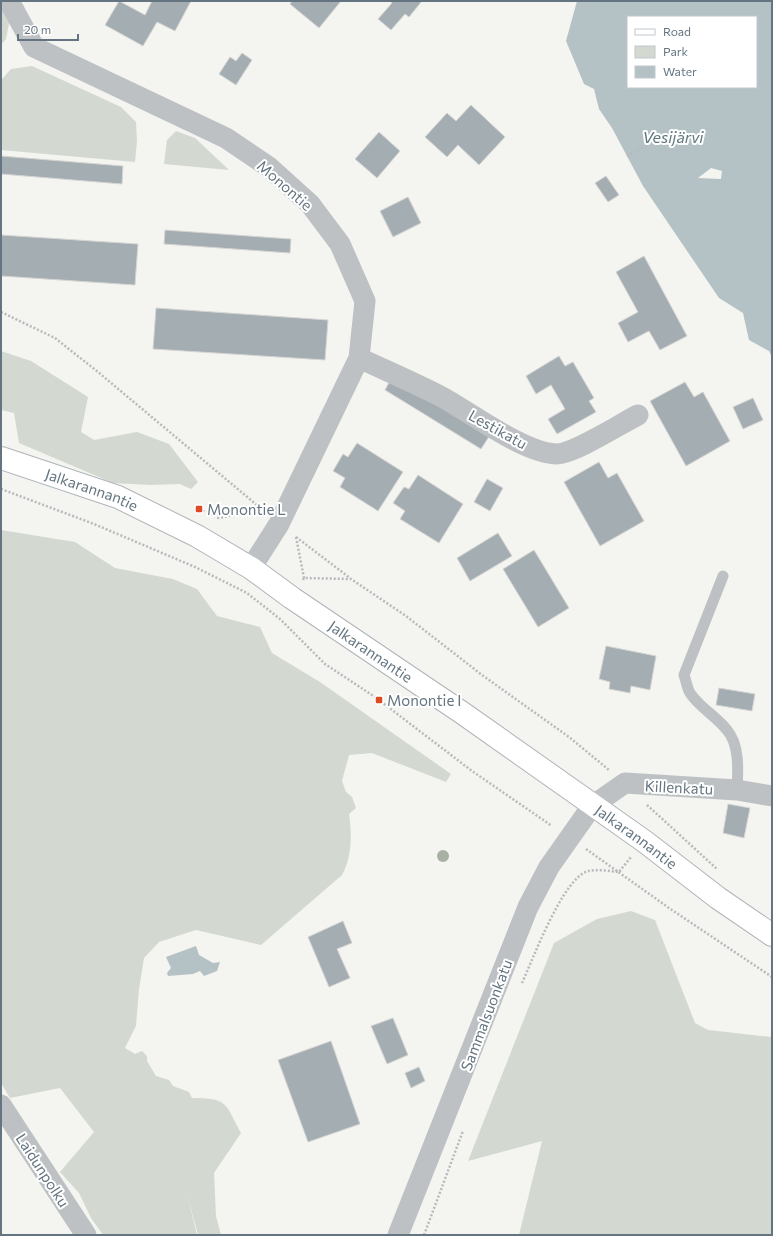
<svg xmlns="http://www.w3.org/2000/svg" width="773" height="1236" font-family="Commissioner,sans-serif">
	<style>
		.green { fill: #d3d9d0 }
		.water { fill: #b4c1c5; fill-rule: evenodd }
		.building { fill: #a4adb2; stroke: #d5d5d3 }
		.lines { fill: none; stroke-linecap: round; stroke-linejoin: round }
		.secondary-casing { stroke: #afb5b9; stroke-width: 24 }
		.path { stroke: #b7babc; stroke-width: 2.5; stroke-dasharray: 2 2; stroke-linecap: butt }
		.service { stroke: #bdc1c4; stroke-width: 11 }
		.minor { stroke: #bdc1c4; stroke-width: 21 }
		.secondary { stroke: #fff; stroke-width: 22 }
		.tree { fill: #a7b0a2 }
		.poi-dot { fill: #df4a25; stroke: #fff; stroke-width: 1.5 }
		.labels { text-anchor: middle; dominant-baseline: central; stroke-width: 4; stroke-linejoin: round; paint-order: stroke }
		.street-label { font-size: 15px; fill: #647581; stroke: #fff }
		.poi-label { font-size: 15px; fill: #647581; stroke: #fff; text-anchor: start }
		.water-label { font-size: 16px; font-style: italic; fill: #5f777f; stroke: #fff }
	</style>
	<rect width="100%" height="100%" fill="#f4f4f0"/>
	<!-- green -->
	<path class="green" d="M1 1 12 9 6 39 1 45Z
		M32 66 121 107 136 122 137 141 135 162 1 150V80L11 69Z
		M176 131 195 138 229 170 164 164 167 140Z
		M1 351 31 361 88 397 81 432 94 440 137 432 169 444 198 482 191 489 180 484 150 485 113 483 19 443 14 413 1 410Z
		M1 530 75 542 115 568 173 579 197 589 217 616 260 627 272 653 320 682 451 774 446 782 372 753 349 755 342 781 346 792 352 797 356 808 349 814C352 834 352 857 342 875L261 945 196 930 159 942 144 958 139 989 136 1026 125 1048 135 1054 142 1051 147 1056V1061L156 1076 169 1080 173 1086 189 1092 192 1098C228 1098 225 1103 241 1133L214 1173 216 1216 221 1235H198L187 1194 197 1235H103L91 1218 79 1193 60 1172 94 1132 60 1088 10 1098 1 1083Z
		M631 911 655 920 695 1023 708 1030 772 1037V1235H519L542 1141 468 1161 554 943 597 919Z"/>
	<!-- water -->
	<path class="water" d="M577 1H772V357L769 351 749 340 743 313 719 298 643 186 612 128 599 109 594 89 584 84 566 41ZM628 17H756V87H628ZM711 168 722 171 721 179 698 178Z
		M196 946 199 955 213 963 220 962 217 971 204 976 200 971 193 974 168 976 167 973 171 968 166 957Z"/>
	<!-- building -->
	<path class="building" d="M119 1 145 15 152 1H191L175 31 157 22 143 46 105 25Z
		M292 1H341L319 28 290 4Z
		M390 1H422L409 17 405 14 391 30 378 19 392 3Z
		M242 53 252 60 236 85 219 74 230 57 236 61Z
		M471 105 505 137 479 165 458 145 447 157 425 137 447 113 456 121Z
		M379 132 400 151 377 178 355 159Z
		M1 156 123 166 122 184 1 174Z
		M606 176 619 195 608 202 595 183Z
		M408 197 421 223 393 237 380 211Z
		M165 230 291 239 290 253 164 244Z
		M1 235 138 244 135 285 1 276Z
		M644 256 687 336 660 350 649 331 628 342 618 323 638 312 616 272Z
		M156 308 328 320 325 360 153 349Z
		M559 356 565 366 573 362 594 398 589 401 596 412 557 434 548 419 565 409 551 385 536 394 526 376Z
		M393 375 490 435 481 449 385 390Z
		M685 382 694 397 703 392 730 441 686 466 650 401Z
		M753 398 763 420 743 429 733 407Z
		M357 443 403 472 378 511 340 487 345 478 333 471 343 454 348 457Z
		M599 462 608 478 617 473 644 521 600 546 564 482Z
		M418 475 463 504 439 543 400 519 405 511 393 503 404 487 409 489Z
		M487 479 503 488 490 511 474 502Z
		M498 533 512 556 470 581 457 558Z
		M534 550 569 608 538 627 503 569Z
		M606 646 656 656 650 690 631 686 630 693 609 689 610 682 599 679Z
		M719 688 755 694 752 711 716 705Z
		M728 804 750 808 744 838 723 833Z
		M343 921 352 943 337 949 350 978 329 987 308 937Z
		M393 1018 408 1055 387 1064 371 1026Z
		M331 1041 360 1124 308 1142 278 1060Z
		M419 1067 425 1081 411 1088 405 1073Z"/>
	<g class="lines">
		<defs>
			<g id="secondary">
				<path id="s1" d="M1 458 118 497 197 536 251 568 292 598 461 712 644 841 718 898 772 935"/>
			</g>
		</defs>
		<!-- secondary casing -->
		<use href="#secondary" class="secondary-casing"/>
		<!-- path -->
		<path class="path" d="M627 156 674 131
			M1 312 55 338 98 372 264 511
			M1 489 94 524 195 567 247 593 280 619 325 664 375 697 472 771 552 826
			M199 509 219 518 261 510
			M296 537 304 578
			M296 537 350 578
			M303 580 304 578 351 579 406 616 482 675 569 737 609 770
			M647 805 717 869
			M586 849 669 908 772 977
			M522 983C533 959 563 878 588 871 597 869 610 871 619 872L631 857
			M424 1235 463 1131"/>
		<!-- service -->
		<path class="service" d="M723 576 684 675C686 680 687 688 690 693 700 708 716 716 727 730 740 745 738 772 737 790"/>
		<!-- minor -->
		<path class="minor" d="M9 1 34 47 226 138 269 167 310 204 340 244 365 301 359 358 279 524 251 568
			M359 358C387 371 415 383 442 397 471 413 524 453 556 454 574 454 620 424 638 415
			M1 1105 86 1235
			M398 1235 528 907 549 867 592 806 625 783 737 790 772 796"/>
		<!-- secondary -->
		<use href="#secondary" class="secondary"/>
	</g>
	<!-- trees -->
	<circle class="tree" cx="443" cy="856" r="6"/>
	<!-- markers -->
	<g class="poi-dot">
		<rect x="195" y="505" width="8" height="8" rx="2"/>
		<rect x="375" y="696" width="8" height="8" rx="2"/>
	</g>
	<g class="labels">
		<!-- street labels -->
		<g class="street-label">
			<text transform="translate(285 185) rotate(41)">Monontie</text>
			<text transform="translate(498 429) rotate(29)">Lestikatu</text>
			<text stroke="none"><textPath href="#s1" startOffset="96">Jalkarannantie</textPath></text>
			<text stroke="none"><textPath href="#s1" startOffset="420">Jalkarannantie</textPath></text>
			<text transform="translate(679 787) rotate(3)">Killenkatu</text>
			<text stroke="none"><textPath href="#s1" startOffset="744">Jalkarannantie</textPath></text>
			<text transform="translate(486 1015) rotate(-69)">Sammalsuonkatu</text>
			<text transform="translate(43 1170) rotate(57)">Laidunpolku</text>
		</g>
		<!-- poi labels -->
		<g class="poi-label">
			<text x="207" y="509">Monontie L</text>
			<text x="387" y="700">Monontie I</text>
		</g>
		<!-- water labels -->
		<g class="water-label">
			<text x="673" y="136">Vesijärvi</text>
		</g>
	</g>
	<!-- border -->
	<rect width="773" height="1236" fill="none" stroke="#647581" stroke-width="4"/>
	<!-- legend -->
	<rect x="627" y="16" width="130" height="72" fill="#ffffff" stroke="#c1c8cd"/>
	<rect x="635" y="29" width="20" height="6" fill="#ffffff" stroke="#c1c8cd"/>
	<text x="663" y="36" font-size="12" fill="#647581">Road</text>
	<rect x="635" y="46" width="20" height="12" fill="#d3d9d0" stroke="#c1c8cd"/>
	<text x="663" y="56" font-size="12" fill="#647581">Park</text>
	<rect x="635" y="66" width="20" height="12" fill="#b4c1c5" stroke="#c1c8cd"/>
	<text x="663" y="76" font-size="12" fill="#647581">Water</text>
	<!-- scale -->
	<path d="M18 34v6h60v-6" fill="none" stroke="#647581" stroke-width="2"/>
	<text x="24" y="34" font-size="12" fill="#647581" stroke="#ffffff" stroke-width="3" paint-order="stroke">20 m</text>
</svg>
